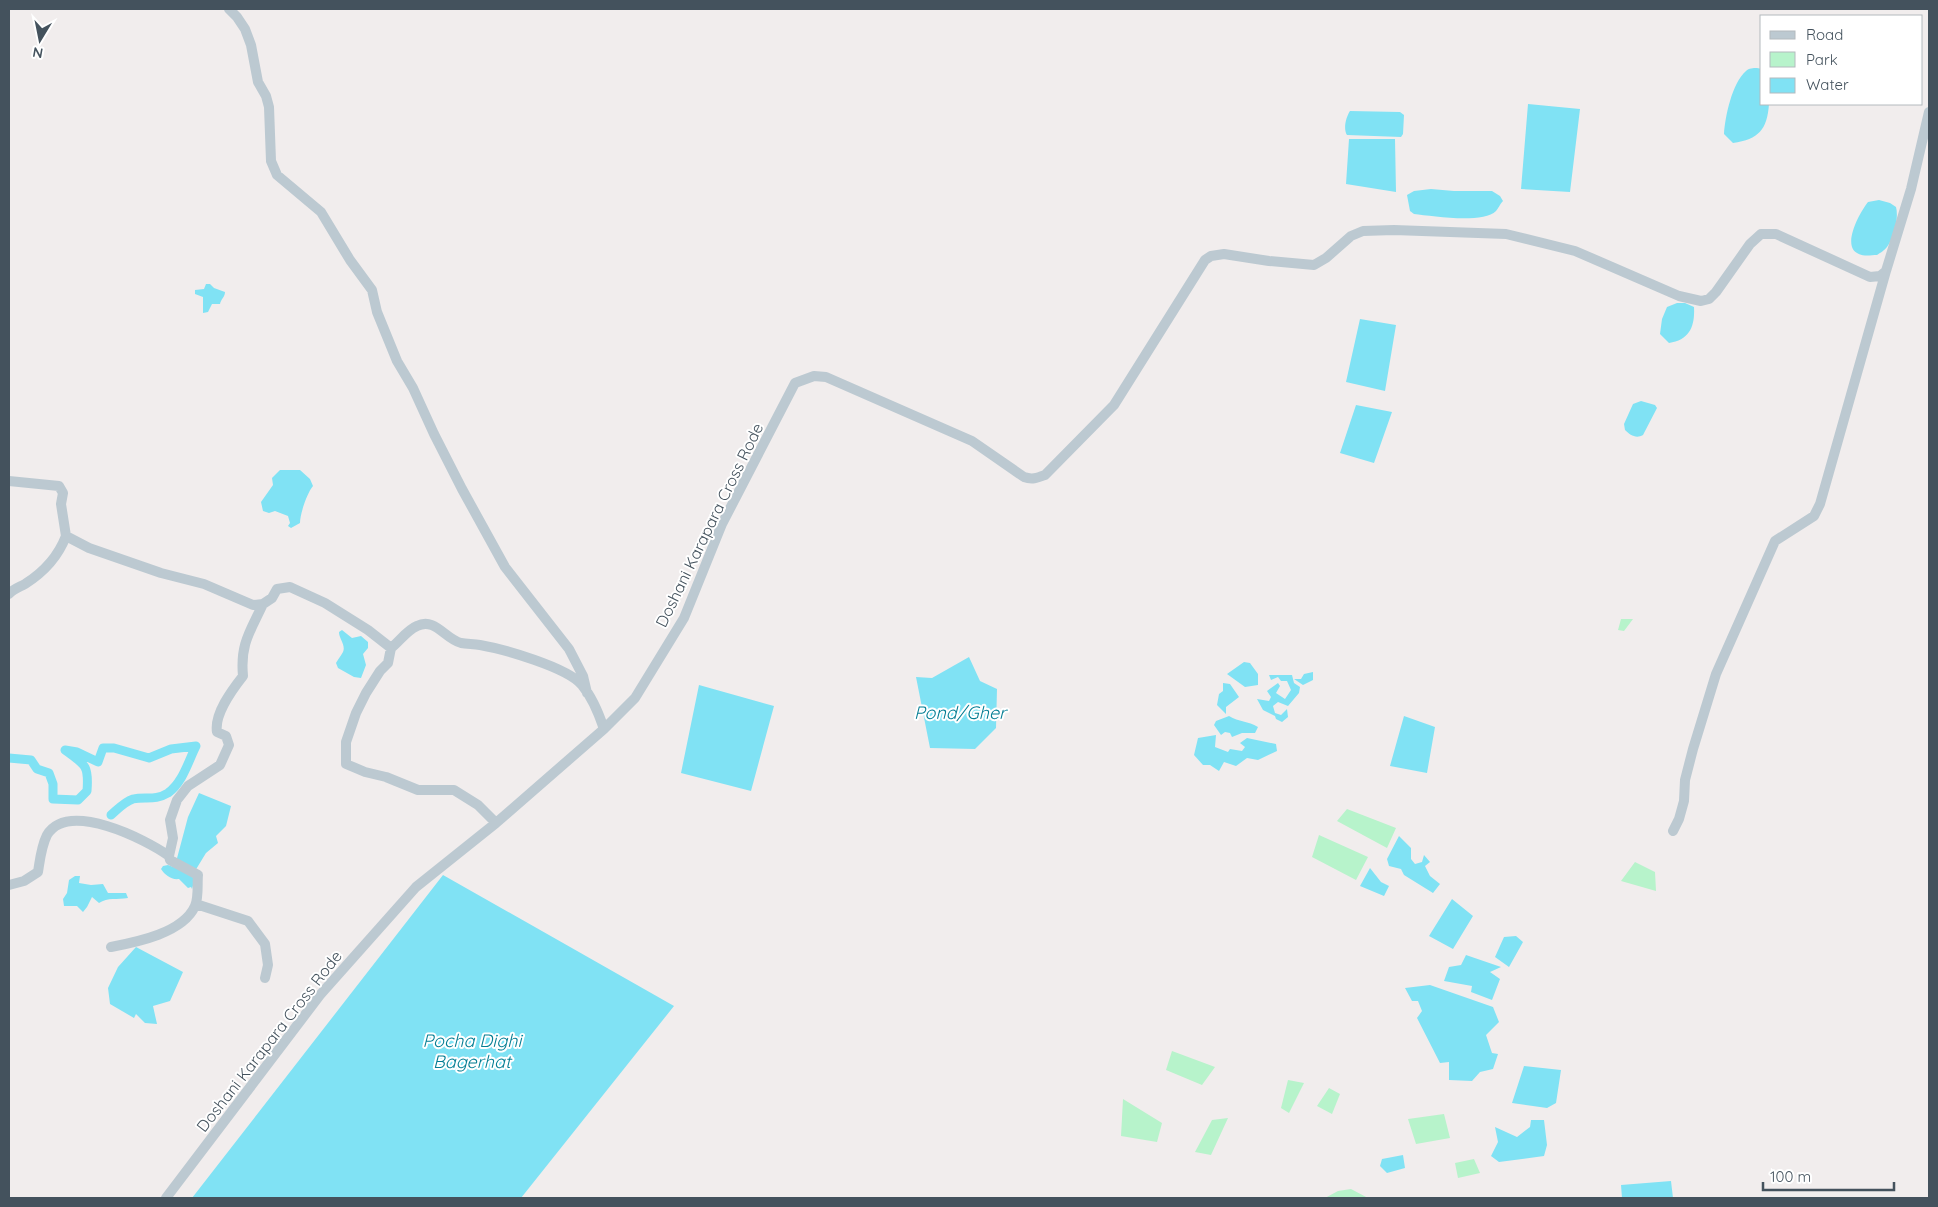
<svg xmlns="http://www.w3.org/2000/svg" width="1938" height="1207" font-family="Quicksand,sans-serif">
	<style>
		.green { fill: #b7f3cb }
		.water { fill: #80e2f4 }
		.lines { fill: none; stroke-linecap: round; stroke-linejoin: round }
		.canal { stroke: #80e2f4; stroke-width: 9 }
		.minor { stroke: #bcc9d1; stroke-width: 10 }
		.labels { text-anchor: middle; dominant-baseline: central; stroke-width: 4; stroke-linejoin: round; paint-order: stroke }
		.street-label { font-size: 16px; fill: #44525d; stroke: #fff }
		.water-label { font-size: 18px; font-style: italic; fill: #037d93; stroke: #fff }
	</style>
	<rect width="100%" height="100%" fill="#f1eded"/>
	<!-- green -->
	<path class="green" d="M1621 619H1633L1624 631 1618 630Z
		M1347 809 1396 828 1387 848 1337 821Z
		M1319 835 1368 857 1356 880 1312 857Z
		M1635 862 1655 872 1656 891 1621 881Z
		M1172 1051 1215 1067 1202 1085 1166 1070Z
		M1288 1080 1304 1083 1289 1113 1281 1108Z
		M1329 1088 1340 1094 1332 1114 1317 1106Z
		M1123 1099 1162 1123 1157 1142 1121 1136Z
		M1444 1114 1450 1138 1416 1144 1408 1119Z
		M1228 1118 1211 1155 1195 1152 1212 1120Z
		M1474 1159 1480 1173 1458 1178 1455 1163Z
		M1351 1189 1368 1198H1325L1338 1191Z"/>
	<!-- water -->
	<path class="water" d="M1757 68 1762 69V104H1769C1767 130 1759 139 1733 143L1724 134C1725 117 1732 83 1746 71 1749 68 1753 68 1757 68Z
		M1528 104 1580 109 1570 192 1521 189Z
		M1350 111 1400 112 1404 115 1403 134 1401 137 1347 135C1343 129 1346 117 1350 111Z
		M1349 139H1395L1396 192 1346 184Z
		M1431 189 1454 191H1492L1500 196 1503 201C1500 204 1498 209 1496 211 1483 224 1432 216 1414 214L1410 211 1407 195 1414 191Z
		M1879 200 1890 203 1896 207C1899 218 1894 238 1887 247 1885 250 1880 253 1877 255 1871 255 1863 257 1857 253 1842 245 1860 212 1868 202Z
		M206 284H210L214 288 225 292C225 297 221 299 220 304H212L208 312 203 313V297L195 294V290L204 289Z
		M1677 303H1685L1694 307C1695 326 1690 340 1669 343L1660 334 1662 319 1667 307Z
		M1360 319 1396 325 1385 391 1346 382Z
		M1641 401 1655 405 1657 408 1643 435C1636 439 1630 435 1625 430L1624 424 1633 404Z
		M1356 405 1392 412 1374 463 1340 453Z
		M280 470H300L310 479 313 486C307 493 300 514 300 523L291 528 288 526 290 523 288 516 275 511 269 513 263 511 261 502 273 485 272 478Z
		M342 630 352 638 361 636 368 642V648L363 654 366 665 361 678 354 677 338 668 336 663C338 659 341 656 343 652 346 645 339 639 339 632Z
		M969 657 980 681 997 689 996 728 975 749 930 748 916 677 932 678Z
		M1244 662 1250 663 1258 674V685L1245 687 1227 674Z
		M1313 672V680L1303 685 1294 679H1301L1304 674Z
		M1269 675H1292L1294 683 1300 687 1299 693 1288 706 1278 702 1273 706 1275 713 1281 715 1287 709 1288 717 1282 722 1276 719 1275 716 1263 710 1257 699 1269 701 1271 697 1267 691 1278 683 1280 686 1276 693 1285 699 1291 690 1287 681H1281L1278 677 1271 680Z
		M1223 683 1230 684 1239 697 1226 707V714L1217 705 1219 694 1223 691Z
		M699 685 774 706 751 791 681 773Z
		M1229 716C1239 722 1248 721 1258 727L1255 733H1242L1232 737 1230 733 1225 732 1221 735 1214 725 1216 721Z
		M1404 716 1435 727 1427 773 1390 766Z
		M1216 735 1215 747 1228 752 1230 749 1242 751 1245 747 1240 743 1247 738 1276 744 1277 751 1258 760 1247 758 1236 766 1224 762 1219 771 1210 765H1203L1194 755 1198 738Z
		M199 793 231 806 226 826 216 836 218 843 206 853 195 871 176 862 188 817Z
		M1399 836 1411 848V859L1415 864 1422 862 1424 855 1430 862 1425 866 1430 876 1440 884 1433 893 1404 875 1401 869 1389 866 1387 859Z
		M168 865 192 874 194 882 192 889 191 887 188 888 179 879C171 880 165 875 161 869L163 866Z
		M1370 868 1381 882 1389 886 1384 896 1360 886Z
		M443 875 674 1006 521 1198H192Z
		M75 876H80L79 883 91 885 103 884 108 893H126L128 898C117 900 108 897 99 903L92 897 87 907 83 912 77 906H64L63 899 67 893 69 880Z
		M1452 899 1473 916 1453 949 1429 936Z
		M1516 936 1523 942 1509 967 1495 957 1504 937Z
		M136 947 183 972 170 1001 153 1006 157 1024 145 1023 136 1014 134 1018 110 1004 108 988 118 967Z
		M1466 955 1501 967 1490 972 1500 979 1492 1000 1471 992 1472 986 1444 981 1449 967 1461 965Z
		M1430 985 1493 1007 1499 1022 1486 1035 1492 1053 1498 1054 1493 1069 1480 1072 1472 1081 1449 1080V1062L1440 1063 1417 1018 1422 1011 1418 1001H1412L1405 988Z
		M1524 1066 1561 1070 1556 1103 1547 1108 1512 1103Z
		M1531 1120H1544L1547 1145 1544 1156 1499 1162 1491 1156 1498 1142 1495 1127 1517 1137 1530 1127Z
		M1403 1155 1405 1168 1387 1173 1380 1166 1382 1159Z
		M1671 1181 1673 1198H1622L1621 1185Z"/>
	<g class="lines">
		<!-- canal -->
		<path class="canal" d="M9 758 31 760 37 769 49 773 53 784V799L78 800 87 791C89 766 86 765 65 750L77 752 98 762 103 748H114L149 758 171 749 196 746C188 762 183 782 168 793 155 801 145 796 133 799 124 802 118 809 111 815"/>
		<!-- minor -->
		<path class="minor" d="M229 9 237 17 245 29 251 45 258 82 266 96 269 107 271 161 277 175 321 212 350 260 372 290 377 312 397 361 413 388 434 434 462 489 505 567 569 649 583 676 587 693
			M9 481 59 486 63 493 61 504 66 536 89 548 161 573 204 584 253 605 263 604 272 598 277 589 290 587 325 603 368 630 391 648 388 663 380 671 366 693 356 713 346 742V764L365 772 386 777 418 790H454L478 805 496 823
			M9 594C13 589 20 587 25 584 44 572 58 557 66 536
			M391 648C399 642 407 630 417 626 435 617 445 639 461 643 467 644 474 644 480 645 503 649 567 667 582 685 592 697 599 714 604 729
			M1673 831 1679 819 1684 801 1685 780 1693 749 1716 674 1775 541 1814 516 1820 504 1886 271
			M9 885 24 881 38 872C40 860 41 847 47 835 68 800 145 839 169 856
			M196 904 248 921 265 944 268 965 265 978
			M111 947C137 942 183 933 195 906 199 897 197 884 198 875L170 860 169 856 173 838 170 820 177 800 188 786 220 765 229 745 226 736 217 732C214 714 232 690 243 676 240 644 250 632 263 604
			M166 1198 320 995 416 887 496 823 604 729 635 698 684 618 722 524 795 383 814 376 826 377 972 441 1024 477C1032 480 1037 478 1045 475L1114 405 1205 260 1211 256 1224 254 1269 261 1314 265 1326 258 1351 236 1363 231 1394 230 1506 234 1575 251 1679 296 1701 301 1709 299 1716 292 1750 244 1761 234H1776L1870 277 1880 276 1886 271 1911 189 1929 112"/>
	</g>
	<g class="labels">
		<!-- street labels -->
		<g class="street-label">
			<text transform="translate(709 525) rotate(-64)">Doshani Karapara Cross Rode</text>
			<text transform="translate(269 1041) rotate(-52)">Doshani Karapara Cross Rode</text>
		</g>
		<!-- water labels -->
		<g class="water-label">
			<text x="960" y="712">Pond/Gher</text>
			<text x="472" y="1040">Pocha Dighi<tspan x="472" dy="21">Bagerhat</tspan></text>
		</g>
	</g>
	<!-- border -->
	<rect width="1938" height="1207" fill="none" stroke="#44525d" stroke-width="20"/>
	<!-- legend -->
	<rect x="1760" y="15" width="162" height="90" fill="#ffffff" stroke="#b4babe"/>
	<rect x="1770" y="31" width="25" height="8" fill="#bcc9d1" stroke="#b4babe"/>
	<text x="1806" y="40" font-size="15" fill="#44525d">Road</text>
	<rect x="1770" y="52" width="25" height="15" fill="#b7f3cb" stroke="#b4babe"/>
	<text x="1806" y="65" font-size="15" fill="#44525d">Park</text>
	<rect x="1770" y="78" width="25" height="15" fill="#80e2f4" stroke="#b4babe"/>
	<text x="1806" y="90" font-size="15" fill="#44525d">Water</text>
	<!-- north arrow -->
	<g transform="translate(40 40) rotate(190)" stroke="#ffffff" stroke-width="4" paint-order="stroke">
	<path d="M0-4L9 19L0 12L-9 19Z" fill="#44525d"/>
	<text y="-8" font-size="14" font-weight="bold" text-anchor="middle" fill="#44525d">N</text>
	</g>
	<!-- scale -->
	<path d="M1763 1182v8h131v-8" fill="none" stroke="#44525d" stroke-width="2.5"/>
	<text x="1770" y="1182" font-size="15" fill="#44525d" stroke="#ffffff" stroke-width="4" paint-order="stroke">100 m</text>
</svg>
